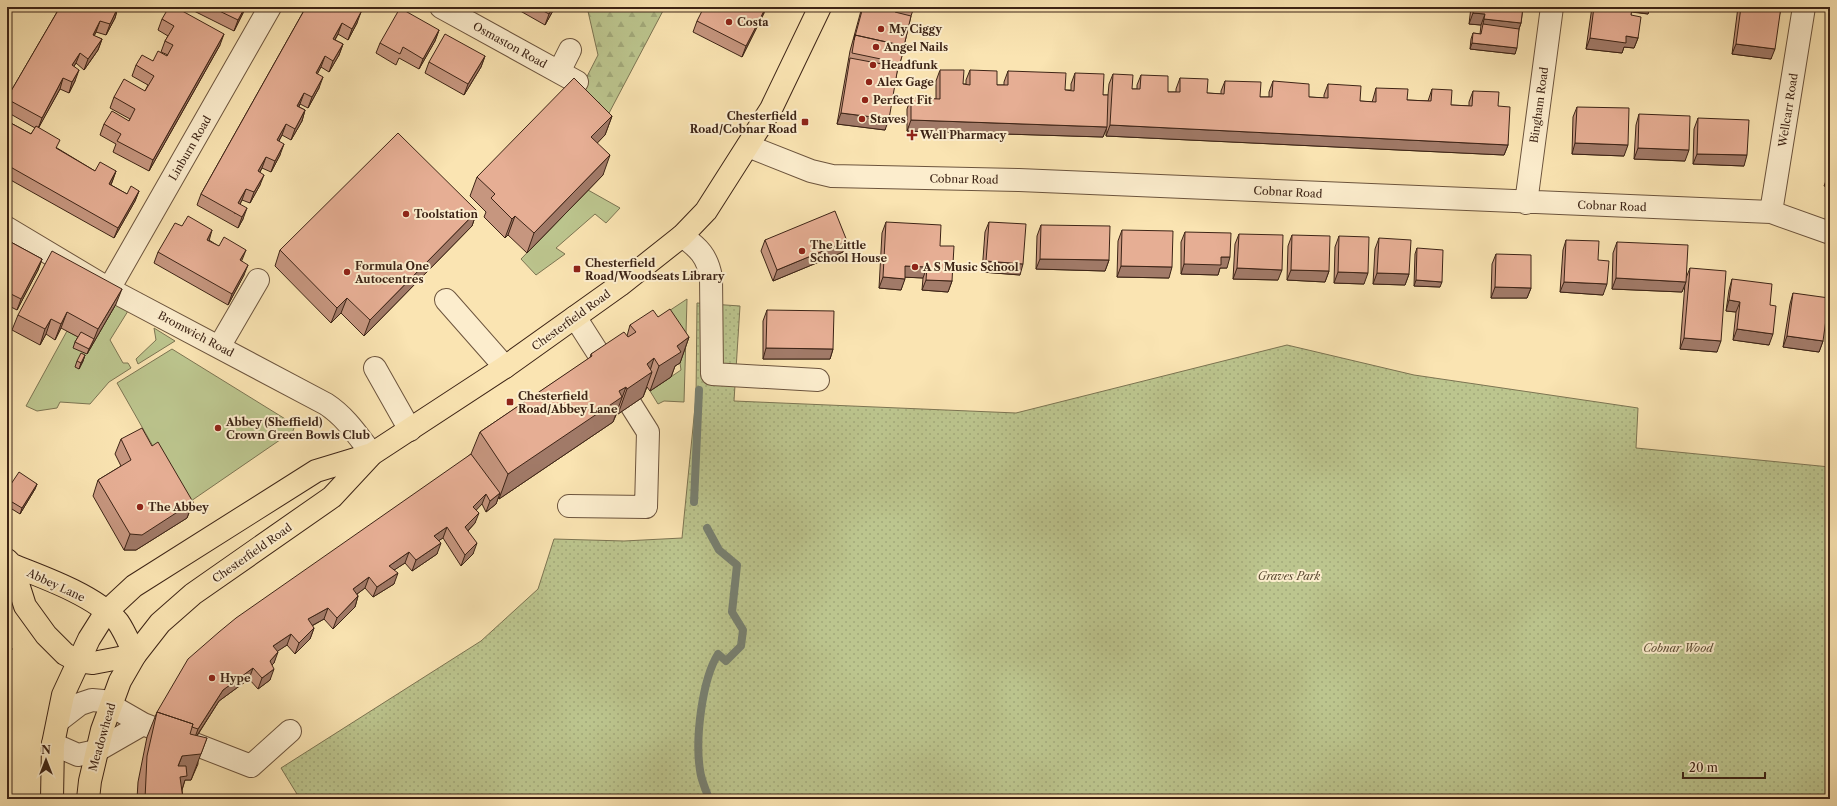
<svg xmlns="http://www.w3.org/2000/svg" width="1837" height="806" font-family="'Libre Caslon Text',serif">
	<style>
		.green { fill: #bcc58e; stroke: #7c7452 }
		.forest { fill: url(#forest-firs); stroke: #7c7452 }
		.park { fill: url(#park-dots); stroke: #7c7452 }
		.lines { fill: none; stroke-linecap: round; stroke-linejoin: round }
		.stream { stroke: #778071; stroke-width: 8 }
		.minor-casing { stroke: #6c543d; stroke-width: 24 }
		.major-casing { stroke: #3d2416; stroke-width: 24 }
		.highway-casing { stroke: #3d2416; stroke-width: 24 }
		.minor { stroke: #fcedcd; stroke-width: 22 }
		.major { stroke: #fae4b2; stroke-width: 22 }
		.highway { stroke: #fae4b2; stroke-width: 22 }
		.wall { fill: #c6967f; stroke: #3d2416 }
		.shaded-wall { fill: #a17a68; stroke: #3d2416 }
		.building { fill: #e6ae94; stroke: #3d2416 }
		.poi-dot { fill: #8f2418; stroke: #fcedcd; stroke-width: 1.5 }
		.labels { text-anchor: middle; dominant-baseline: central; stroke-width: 4; stroke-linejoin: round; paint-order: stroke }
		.poi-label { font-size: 11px; font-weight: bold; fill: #3d2416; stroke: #fcedcd; text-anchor: start }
		.street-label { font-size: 11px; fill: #3d2416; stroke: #fcedcd }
		.park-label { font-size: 11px; font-style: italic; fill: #5d4c34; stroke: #fcedcd }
	</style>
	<defs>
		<pattern id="forest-firs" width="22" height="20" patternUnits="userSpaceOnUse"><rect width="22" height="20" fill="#bcc58e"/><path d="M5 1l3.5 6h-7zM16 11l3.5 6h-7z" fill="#a2a97a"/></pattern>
		<pattern id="park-dots" width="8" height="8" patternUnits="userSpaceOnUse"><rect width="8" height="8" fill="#bcc58e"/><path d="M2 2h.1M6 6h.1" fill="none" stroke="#a2a97a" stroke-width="1.8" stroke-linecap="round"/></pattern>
	</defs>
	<rect width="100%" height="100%" fill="#fae4b2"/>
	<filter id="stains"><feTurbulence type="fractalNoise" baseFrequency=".005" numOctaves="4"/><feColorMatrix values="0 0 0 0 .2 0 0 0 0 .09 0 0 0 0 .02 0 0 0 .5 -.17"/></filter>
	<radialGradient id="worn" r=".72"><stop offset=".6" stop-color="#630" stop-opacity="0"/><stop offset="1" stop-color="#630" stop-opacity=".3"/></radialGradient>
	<!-- green -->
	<path class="green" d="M588 190 620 208 606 223 595 214 556 248 565 254 536 275 521 259Z
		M687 299 684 402 664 401 658 404 650 391 681 370 680 363 610 350Z
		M116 304 128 311 110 340 123 363H128L131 368 109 382 90 404 60 402 57 408 37 411 26 406 67 331 92 344Z
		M154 328 175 341 138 364 136 359 156 340Z
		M172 349 295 425 293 431 191 501 183 499 117 383Z"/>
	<!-- forest -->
	<path class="forest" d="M587 7H665L608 115 576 98 598 55Z"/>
	<!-- park -->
	<path class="park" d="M697 303 740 306 734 401 1016 413 1287 345 1414 375 1638 408 1636 448 1830 467V799H300L281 768 481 641 538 589 554 539 624 541 682 538 696 397Z"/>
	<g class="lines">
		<!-- stream -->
		<path class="stream" d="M694 502 699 390
			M707 528 719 550 737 565 732 612 743 630 741 646 726 661 718 654C702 680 695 739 700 770 701 780 706 790 709 799"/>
		<defs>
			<path id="minor" d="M441 7 577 82
				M559 72 570 50
				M748 146 811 171 832 176 1019 180 1771 212 1830 233
				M1526 203 1552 7
				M1771 212 1804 7
				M7 228 109 289 326 404C346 417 358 436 372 454
				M682 236C699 248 707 256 711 277L712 374 818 380
				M109 289 270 7
				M446 300 505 367
				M575 317 605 364
				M219 347 258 280
				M375 368 410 430
				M569 506 646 507 648 432 631 405
				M58 721 80 704 92 700 103 701 143 724 251 766 290 731
				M53 744 78 755 96 751 143 724"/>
			<path id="major" d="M7 560 12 565C43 577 96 596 118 622 125 632 130 645 135 655L93 663 78 661 65 654 46 635 25 606 12 565"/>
			<path id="highway" d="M52 799 53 744 63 695 89 639 106 612 134 586 316 471 372 454
				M88 799 90 781 102 730 120 681 135 655 160 623 193 594 332 497 372 454 505 367 620 285 682 236 706 211 771 109 820 7"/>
		</defs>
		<!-- minor casing -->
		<use href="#minor" class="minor-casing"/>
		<!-- major casing -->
		<use href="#major" class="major-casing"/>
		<!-- highway casing -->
		<use href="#highway" class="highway-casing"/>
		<!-- minor -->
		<use href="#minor" class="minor"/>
		<!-- major -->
		<use href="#major" class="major"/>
		<!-- highway -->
		<use href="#highway" class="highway"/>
	</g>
	<!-- wall -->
	<path class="wall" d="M60 7H118L115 18 106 35 96 32 94 36 102 39 98 50 84 70 76 63 74 66 75 81 69 93 60 89 38 128 57 148 95 171H116L111 185 127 194 139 191 135 201 114 238 7 178V121L31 134 35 128 7 112V98Z
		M186 7H246L234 31Z
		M306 7H355L354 8 357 23 348 40 338 34 335 40 343 44 339 55 329 72 321 67 317 74 319 88 308 108 300 104 299 107 305 110 302 121 291 140 282 135 279 141 280 155 271 172 262 168 260 172V185L250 203 242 200 240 204 243 219 238 228 197 205 201 194Z
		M355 7H366L364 11Z
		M515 7H555L545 25 515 8Z
		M862 7H914L911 16 900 63 898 67 885 130 837 124 850 51Z
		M1471 7H1523L1521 23 1519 29 1515 54 1470 49 1471 39 1473 33 1480 34 1481 25 1469 24Z
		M1592 7H1650L1648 14 1631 12V15L1638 38 1634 48 1624 47 1622 53 1586 49Z
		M1738 7H1781L1771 59 1732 54Z
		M764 13 742 57 693 32 697 21Z
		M162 19 220 45 149 171 113 152 116 144 100 135 104 124 129 121 130 119 110 108 114 97 145 91 148 85 132 76 136 65 153 61 167 56 168 55 161 52 165 41 168 36 158 30Z
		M439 30 435 41 419 69 399 58 396 65 376 53 380 43Z
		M485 56 481 67 464 95 425 73 429 62Z
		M940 70 963 84H966V80L970 70 997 85H1004V82L1008 71 1065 90H1071V84L1075 73 1103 95H1108L1109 84 1113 74 1132 89H1137V85L1141 75 1168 92H1176V89L1180 78 1207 93 1221 94V91L1225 81 1260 97H1269V92L1273 81 1309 97 1324 98V95L1328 84 1360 101 1372 102 1373 99 1376 88 1407 100 1428 101 1432 89 1451 105 1469 106V102L1473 91 1498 106 1508 145 1504 155 1106 136V129L1103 137 907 131V109L911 98 936 99V81Z
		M1577 107 1624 156 1572 154 1573 117Z
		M1639 114 1685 161 1634 159 1636 125Z
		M612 116 605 135 597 143 603 175 527 253 508 235 505 238 484 217 486 212 470 196 477 177Z
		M1698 118 1744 166 1693 164 1694 129Z
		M1830 170V188L1824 186Z
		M477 211 472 226 364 336 341 313 331 323 275 266 280 250Z
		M886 222 940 246 952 281 948 292 922 290 923 278 905 277 901 290 879 288 882 233Z
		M989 222 1020 275 982 272 985 232Z
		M1041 225 1109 260 1105 271 1036 269 1037 236Z
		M1122 230 1169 278 1117 277 1118 241Z
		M1185 232 1227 268H1220L1218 275 1181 274V242Z
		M1239 234 1278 280 1233 279 1235 244Z
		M1292 235 1329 271 1325 282 1287 280 1288 246Z
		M1339 236 1364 284 1334 283 1335 247Z
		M1379 238 1409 274 1405 285 1373 284 1375 249Z
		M7 240 42 259 38 270 17 310 7 305Z
		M209 240 242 261 244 275 228 305 154 263 158 252Z
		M765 240 843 252 773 281 761 251Z
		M1566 240 1598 260 1603 295 1560 292 1563 250Z
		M1617 242 1686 278 1690 268 1717 352 1680 349 1685 283 1682 292 1612 289 1613 253Z
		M1417 248 1440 287 1414 286 1415 254Z
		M1496 254 1531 288 1527 298H1491L1492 264Z
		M1732 279 1770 305 1769 345 1733 340 1736 312 1726 311 1729 290Z
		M1793 293 1823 341 1819 352 1783 347 1790 304Z
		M116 304 87 354 73 348 75 342 78 337 61 328 55 340 46 334 40 345 12 330 18 315Z
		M767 310 833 349 830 359H763V321Z
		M658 317 689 337 680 363 675 366 671 377 650 391 647 387 643 397 618 414 617 413 613 422 499 499 498 498 496 504 486 512 482 504 476 510 475 523 468 531 473 554 461 566 443 538 439 540 437 554 412 571 405 563 394 570V584L373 597 365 588 357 594 358 596 355 607 333 629 324 619 312 626 314 628 310 639 295 654 287 645 277 651 274 663 272 665 270 680 258 689 249 679 219 701 197 736 198 764 191 780H185L182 790 183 799H137L138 782 147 737 157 712 471 454 480 432 590 358 591 354 627 336 630 325Z
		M85 355 83 361 79 369 75 367 77 361Z
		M121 439 152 446 193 502 187 518 136 550H124L93 496 98 480 121 466 115 454Z
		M37 484 35 489 20 514 7 506V490Z"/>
	<!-- shaded-wall -->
	<path class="shaded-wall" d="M118 7 115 18 106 35 110 24Z
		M245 7H246L234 31 238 20Z
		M553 7H555L545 25 549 14Z
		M766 7H767L742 57 746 46Z
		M1630 7H1650L1648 14 1629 11Z
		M361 12 357 23 348 40 352 29Z
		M1473 13 1485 14 1481 25 1469 24Z
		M1484 19 1521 23 1517 34 1483 24Z
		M100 21 96 32 89 46 93 35Z
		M342 23 338 34 329 50 333 39Z
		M439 30 435 41 419 69 423 59Z
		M224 34 220 45 149 171 153 160Z
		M1626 36 1638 38 1634 48 1624 47 1622 53 1586 49 1590 38Z
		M102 39 98 50 84 70 88 59Z
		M1472 43 1517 48 1515 54 1470 49Z
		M343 44 339 55 329 72 333 61Z
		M1736 44 1775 49 1771 59 1732 54Z
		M80 53 76 63 68 75 72 65Z
		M325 56 321 67 312 84 316 73Z
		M485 56 481 67 464 95 468 84Z
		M79 70 75 81 69 93 72 82Z
		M323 77 319 88 308 108 312 97Z
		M63 78 60 89 38 129 42 118Z
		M304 93 300 104 293 116 297 106Z
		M305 110 302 121 291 140 295 129Z
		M841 113 889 119 885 130 837 124Z
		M612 116 605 135 584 157 591 137Z
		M911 120 1107 127 1103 137 907 131Z
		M286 124 282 135 273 151 277 140Z
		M1110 125 1508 145 1504 155 1106 136Z
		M1575 143 1628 145 1624 156 1572 154Z
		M284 144 280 155 271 172 275 161Z
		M1638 148 1689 150 1685 161 1634 159Z
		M1697 154 1747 155 1744 166 1693 164Z
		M610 155 603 175 527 253 534 233Z
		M266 157 262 168 254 182 258 171Z
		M116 171 112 182 105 195 109 184Z
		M264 175 260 185 250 203 254 192Z
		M246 189 242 200 235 214 238 203Z
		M139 191 135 201 114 238 118 228Z
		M247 208 243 219 238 228 242 217Z
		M477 211 472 226 364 336 370 320Z
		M515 216 508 235 505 238 512 219Z
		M212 230 209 241 207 240Z
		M847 241 843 252 773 281 777 270Z
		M246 250 242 260 236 271 240 260Z
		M1221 257H1230L1227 268H1220L1218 275 1181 274 1184 264Z
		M42 259 38 270 17 310 21 299Z
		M1040 259 1109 260 1105 271 1036 269Z
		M986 261 1023 264 1020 275 982 272Z
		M248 265 244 275 228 305 232 294Z
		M905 266 927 267 923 278 901 277Z
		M1121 266 1172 267 1169 278 1117 277Z
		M1237 268 1282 270 1278 280 1233 279Z
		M1291 270 1329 271 1325 282 1287 280Z
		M1338 272 1368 273 1364 284 1334 283Z
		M1377 273 1409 274 1405 285 1373 284Z
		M883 277 905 279 901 290 879 288Z
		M1616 278 1686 282 1682 292 1612 289Z
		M926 280 952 281 948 292 922 290Z
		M1416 280 1442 282 1440 287 1414 286Z
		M1564 282 1607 284 1603 295 1560 292Z
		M1495 287 1531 288 1527 298H1491Z
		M122 289 116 304 87 354 89 349 94 339 98 329Z
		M347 298 341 313 331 323 337 308Z
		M1729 300 1740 302 1736 312 1726 311Z
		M67 312 61 328 55 340 61 324Z
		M51 319 46 334 40 345 45 329Z
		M1737 329 1773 334 1769 345 1733 340Z
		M1787 336 1823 341 1819 352 1783 347Z
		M689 337 680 363 675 366 671 377 650 391 659 366 677 346Z
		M1684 338 1721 341 1717 352 1680 349Z
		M766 348 833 349 830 359H763Z
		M85 355 83 361 79 369 81 363Z
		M654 358 649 374 652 372 643 397 618 414 627 389 647 364Z
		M626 387 613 422 499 499 508 474 619 391Z
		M37 484 35 489 20 514 22 508Z
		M500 493 496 504 486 512 490 501Z
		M486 494 482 504 469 518 473 507Z
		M193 502 187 518 136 550H124L130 534Z
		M479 513 475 523 461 538 465 527Z
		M447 527 443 538 430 546 434 536Z
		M441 543 437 554 412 571 416 560Z
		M477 543 473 554 461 566 465 555Z
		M409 552 405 563 385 576 389 566Z
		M398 573 394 584 373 597 377 587Z
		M369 577 365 588 349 600 353 589Z
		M358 596 355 607 333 629 337 618Z
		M328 608 324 619 304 630 308 619Z
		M314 628 310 639 295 654 299 643Z
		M291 634 287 645 269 657 273 646Z
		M12 649 7 664V652Z
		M278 652 274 663 266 671 270 661Z
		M253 668 249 679 219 701 194 740 198 729 223 690Z
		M274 669 270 680 258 689 262 678Z
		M207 738 191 780H185L179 799 172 782 182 756Z"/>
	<!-- building -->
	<path class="building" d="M60 7H118L110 24 100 21 93 35 102 39 88 59 80 53 72 65 79 70 72 82 63 78 42 118 7 99V98Z
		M169 7H175L224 34 153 160 117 141 121 134 104 124 112 111 129 121 135 109 114 97 124 79 145 91 154 76 136 65 142 55 153 61 158 51 167 56 173 45 165 41 174 26 162 19Z
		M211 7H245L238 20Z
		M306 7H352L361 12 352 29 342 23 333 39 343 44 333 61 325 56 316 73 323 77 312 97 304 93 297 106 305 110 295 129 286 124 277 140 284 144 275 161 266 157 258 171 264 175 254 192 246 189 238 203 247 208 242 217 201 194Z
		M536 7H553L549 14Z
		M704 7H766L746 46 697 21Z
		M863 7H897L895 12 911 16 904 46 855 35 854 40Z
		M1474 7H1523L1521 23 1484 19 1485 14 1473 13Z
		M1594 7H1632L1631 15 1641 17 1638 38 1626 36V43L1590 38Z
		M1741 7H1781L1775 49 1736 44Z
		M400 8 439 30 423 59 403 47 400 54 380 43Z
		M1483 24 1519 29 1517 48 1472 43 1473 33 1481 34Z
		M445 34 485 56 468 84 429 62Z
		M855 35 905 46 900 63 852 53Z
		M850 58 898 67 889 119 841 113Z
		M940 70H964L963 84 970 85V70L997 71V85H1008V71L1066 73 1065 90 1074 91 1075 73 1104 74 1103 95H1108L1107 127 911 120V98L940 99Z
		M1113 74 1133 75 1132 89H1140L1141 75 1168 76V92H1180V78L1208 79 1207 93 1224 94 1225 81 1261 82 1260 97H1272L1273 81 1309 84V97L1328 98V84L1361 86 1360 101 1376 102V88L1408 89 1407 100 1429 101H1431L1432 89 1452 90 1451 105 1472 106 1473 91 1499 92 1498 106 1510 107 1508 145 1110 125Z
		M574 78 612 116 591 137 610 155 534 233 515 216 512 219 491 198 495 194 477 177Z
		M1577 107 1629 108 1628 145 1575 143Z
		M1639 114 1690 116 1689 150 1638 148Z
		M1698 118 1749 120 1747 155 1697 154Z
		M7 121 31 134 36 126 60 140 56 148 95 171 100 162 116 171 109 184 127 194 131 186 139 191 118 228 7 165Z
		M398 133 477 211 370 320 347 298 337 308 280 250Z
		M835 211 847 241 777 270 765 240Z
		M188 216 212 230 207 240 219 246 224 237 246 250 240 260 248 265 232 294 158 252 175 223 182 226Z
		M886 222 941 225 940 246H954L952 281 926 280 927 267 905 266V279L883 277Z
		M989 222 1026 224 1023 264 986 261Z
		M1041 225 1110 226 1109 260 1040 259Z
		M1122 230 1173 231 1172 267 1121 266Z
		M1185 232 1231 233 1230 257H1221V265L1184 264Z
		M1239 234 1283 235 1282 270 1237 268Z
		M1292 235 1330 236 1329 271 1291 270Z
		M1339 236 1369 237 1368 273 1338 272Z
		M1379 238 1411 240 1409 274 1377 273Z
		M7 240 42 259 21 299 7 292Z
		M1566 240 1599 241 1598 260 1609 261 1607 284 1564 282Z
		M1617 242 1688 245 1686 282 1616 278Z
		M1417 248 1443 250 1442 282 1416 280Z
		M52 251 122 289 98 329 67 312 61 324 51 319 45 329 18 315Z
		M1496 254 1531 255V288L1495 287Z
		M1690 268 1726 271 1721 341 1684 338Z
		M1732 279 1772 284 1770 305 1776 306 1773 334 1737 329 1740 302 1729 300Z
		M1793 293 1829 298 1823 341 1787 336Z
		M670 309 689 337 677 346 681 352 659 366 654 358 647 364 652 372 627 389 626 387 619 391 622 397 508 474 480 432 592 356 591 354 624 332 628 337 636 332 630 325 653 310 658 317Z
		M767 310 834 311 833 349 766 348Z
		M81 332 94 339 89 349 75 342Z
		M81 353 85 355 81 363 77 361Z
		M142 428 152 446 158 442 193 502 142 535 130 534 98 480 131 460 121 439Z
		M471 454 500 493 490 501 486 494 473 507 479 513 465 527 477 543 465 555 447 527 434 536 441 543 416 560 409 552 389 566 398 573 377 587 369 577 353 589 358 596 337 618 328 608 308 619 314 628 299 643 291 634 273 646 278 652 270 661 274 669 262 678 253 668 223 690 198 729 192 727 193 724 157 712 188 659 219 632 236 618Z
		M19 472 37 484 22 508 7 499V490Z
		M7 635 12 649 7 652Z
		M11 653 7 780 9 799H7V656Z
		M157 712 193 724 190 734 207 738 201 754 182 756 178 766H186L187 776 180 777 183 799H145L147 756Z"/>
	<!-- markers -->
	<g class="poi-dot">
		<circle cx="729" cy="22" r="4"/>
		<circle cx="881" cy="29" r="4"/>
		<circle cx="876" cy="47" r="4"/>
		<circle cx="873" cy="65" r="4"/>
		<circle cx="869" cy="82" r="4"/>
		<circle cx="865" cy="100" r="4"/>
		<circle cx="862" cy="119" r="4"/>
		<rect x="801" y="118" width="8" height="8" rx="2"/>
		<path d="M910 129h4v4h4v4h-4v4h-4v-4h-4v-4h4z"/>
		<circle cx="406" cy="214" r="4"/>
		<circle cx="802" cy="251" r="4"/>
		<circle cx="915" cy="267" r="4"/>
		<rect x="573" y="265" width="8" height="8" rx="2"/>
		<circle cx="347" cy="272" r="4"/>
		<rect x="506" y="398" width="8" height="8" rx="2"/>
		<circle cx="218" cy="428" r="4"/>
		<circle cx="140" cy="507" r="4"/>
		<circle cx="212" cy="678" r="4"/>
	</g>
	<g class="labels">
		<!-- poi labels -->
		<g class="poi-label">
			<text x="737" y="22">Costa</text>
			<text x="889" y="29">My Ciggy</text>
			<text x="884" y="47">Angel Nails</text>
			<text x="881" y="65">Headfunk</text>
			<text x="877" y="82">Alex Gage</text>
			<text x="873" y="100">Perfect Fit</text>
			<text x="797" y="116" text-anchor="end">Chesterfield<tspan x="797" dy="13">Road/Cobnar Road</tspan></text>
			<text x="870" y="119">Staves</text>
			<text x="920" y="135">Well Pharmacy</text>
			<text x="414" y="214">Toolstation</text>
			<text x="810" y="245">The Little<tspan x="810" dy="13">School House</tspan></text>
			<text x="585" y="263">Chesterfield<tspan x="585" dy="13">Road/Woodseats Library</tspan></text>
			<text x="355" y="266">Formula One<tspan x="355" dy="13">Autocentres</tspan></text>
			<text x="923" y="267">A S Music School</text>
			<text x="518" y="396">Chesterfield<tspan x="518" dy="13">Road/Abbey Lane</tspan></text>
			<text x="226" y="422">Abbey (Sheffield)<tspan x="226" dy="13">Crown Green Bowls Club</tspan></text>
			<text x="148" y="507">The Abbey</text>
			<text x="220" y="678">Hype</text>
		</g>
		<!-- street labels -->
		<g class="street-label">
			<text transform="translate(510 45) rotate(29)">Osmaston Road</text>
			<text transform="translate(1539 105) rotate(-82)">Bingham Road</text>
			<text transform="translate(1788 110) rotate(-81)">Wellcarr Road</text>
			<text transform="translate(190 148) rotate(-60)">Linburn Road</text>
			<text transform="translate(964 179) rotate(1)">Cobnar Road</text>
			<text transform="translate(1288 192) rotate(3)">Cobnar Road</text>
			<text transform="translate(1612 206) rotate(2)">Cobnar Road</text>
			<text transform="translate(571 320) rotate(-36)">Chesterfield Road</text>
			<text transform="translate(196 334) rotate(28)">Bromwich Road</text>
			<text transform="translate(252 553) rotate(-35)">Chesterfield Road</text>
			<text transform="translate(56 585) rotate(25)">Abbey Lane</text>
			<text transform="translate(102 737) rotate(-74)">Meadowhead</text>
		</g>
		<!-- park labels -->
		<g class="park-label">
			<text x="1289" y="576">Graves Park</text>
			<text x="1678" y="648">Cobnar Wood</text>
		</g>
	</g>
	<!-- margin -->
	<rect width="1837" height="806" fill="none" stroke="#fae4b2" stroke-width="24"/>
	<rect x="8" y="8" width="1821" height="790" fill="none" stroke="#3d2416" stroke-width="2"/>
	<rect x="12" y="12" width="1813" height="782" fill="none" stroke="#3d2416"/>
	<!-- north arrow -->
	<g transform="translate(46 760)" stroke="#fcedcd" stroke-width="3" paint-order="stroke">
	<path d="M0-3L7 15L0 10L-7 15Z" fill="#3d2416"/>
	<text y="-6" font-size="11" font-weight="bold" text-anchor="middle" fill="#3d2416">N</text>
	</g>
	<!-- scale -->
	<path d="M1683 772v6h82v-6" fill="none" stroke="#3d2416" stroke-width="2"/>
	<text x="1689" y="772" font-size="12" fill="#3d2416" stroke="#fcedcd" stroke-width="3" paint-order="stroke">20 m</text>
	<rect width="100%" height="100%" filter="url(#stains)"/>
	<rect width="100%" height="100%" fill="url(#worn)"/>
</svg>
